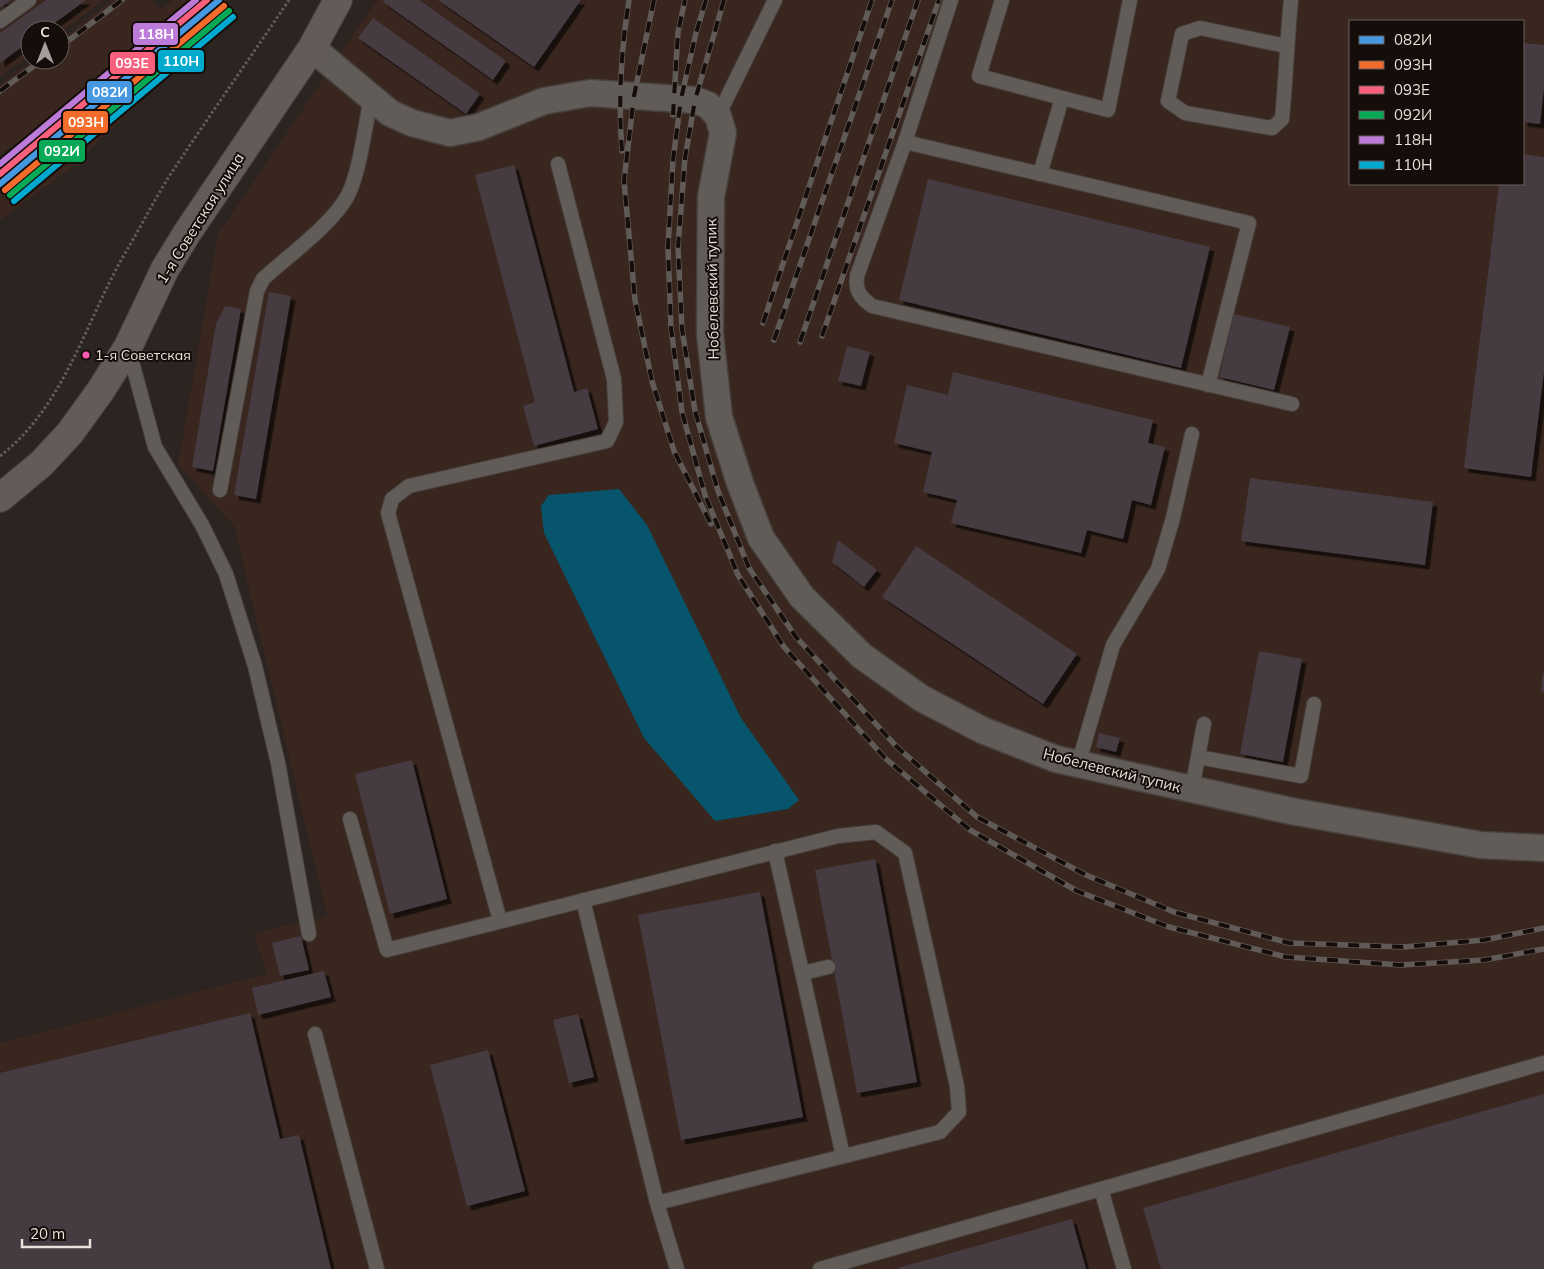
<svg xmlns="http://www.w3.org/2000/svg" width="1544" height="1269" font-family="Mulish,sans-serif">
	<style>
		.built { fill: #39261e; fill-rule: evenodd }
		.water { fill: #06556d }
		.building { fill: #463b43; filter: url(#shadow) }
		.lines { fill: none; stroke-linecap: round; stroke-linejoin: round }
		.lane-casing { stroke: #46403d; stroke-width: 16 }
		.street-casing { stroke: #46403d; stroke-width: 29 }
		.primary-casing { stroke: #46403d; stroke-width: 30 }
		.path { stroke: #625c5a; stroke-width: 3; stroke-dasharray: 2.5 2.5; stroke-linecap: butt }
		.lane { stroke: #625c59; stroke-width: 14 }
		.street { stroke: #625c59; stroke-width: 26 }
		.primary { stroke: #645a57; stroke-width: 28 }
		.rail-casing { stroke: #615b58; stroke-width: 5.5 }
		.rail { stroke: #140d0a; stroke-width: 4; stroke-dasharray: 11; stroke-linecap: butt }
		.rail-1-casing { stroke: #140d0a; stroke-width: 10 }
		.rail-2-casing { stroke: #140d0a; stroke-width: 10 }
		.rail-3-casing { stroke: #140d0a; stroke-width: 10 }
		.rail-4-casing { stroke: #140d0a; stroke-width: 10 }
		.rail-5-casing { stroke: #140d0a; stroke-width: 10 }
		.rail-6-casing { stroke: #140d0a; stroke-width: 10 }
		.rail-1 { stroke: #4699e1; stroke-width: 6 }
		.rail-2 { stroke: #f36c2b; stroke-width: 6 }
		.rail-3 { stroke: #f8607d; stroke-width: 6 }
		.rail-4 { stroke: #06aa56; stroke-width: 6 }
		.rail-5 { stroke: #bd7bd9; stroke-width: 6 }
		.rail-6 { stroke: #00a9ce; stroke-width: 6 }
		.bus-dot { fill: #f75aaf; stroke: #140d0a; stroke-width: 2 }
		.labels { text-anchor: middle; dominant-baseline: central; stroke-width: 4; stroke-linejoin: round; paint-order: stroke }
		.bus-label { font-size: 14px; fill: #eae0dc; stroke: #140d0a; text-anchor: start }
		.street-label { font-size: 15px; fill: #eae0dc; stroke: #140d0a }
		.line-badge { stroke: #140d0a; stroke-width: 2 }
		.badge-label { font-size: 14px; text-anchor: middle; font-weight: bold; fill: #fff }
	</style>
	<defs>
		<filter id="shadow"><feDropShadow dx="4.5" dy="4.5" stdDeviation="0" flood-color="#0009"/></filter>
	</defs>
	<rect width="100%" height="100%" fill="#2b2421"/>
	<!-- built -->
	<path class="built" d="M0 0H104L60 33V30H30V55L0 77Z
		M112 0H152L160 10 173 0H230L192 31 195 47 74 166 0 220V163L47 123 0 154V84L33 60H60V40Z
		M377 0H1544V1269H0V1043L267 974 254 933 327 916 234 526 178 465 218 234ZM1350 21H1523V184H1350Z"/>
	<!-- water -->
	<path class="water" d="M619 489 647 525 741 718 799 800 788 809 715 821 644 738 544 533 541 506 549 495Z"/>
	<!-- building -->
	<path class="building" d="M0 0H11L0 8Z
		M46 0H86L45 30H30V41L0 63V33Z
		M384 0H419L506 61 493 80 383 2Z
		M438 0H581L534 67Z
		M373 18 480 94 466 114 358 38Z
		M1523 43 1544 45V87L1540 124 1523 122Z
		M1523 154 1544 157V371L1531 477 1464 468 1499 184H1523Z
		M514 165 574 392 587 388 598 429 534 446 523 406 535 402 475 175Z
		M928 179 1210 247 1181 368 899 300Z
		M269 292 291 296 256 499 234 495Z
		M225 306 241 309 213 471 192 467 216 324Z
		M1234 314 1290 327 1274 390 1219 377Z
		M847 346 870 352 861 386 838 381Z
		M953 372 1153 420 1148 443 1165 447 1151 505 1132 500 1123 539 1087 530 1081 553 951 523 957 500 923 492 932 452 894 443 907 385 948 395Z
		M1250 478 1433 502 1425 565 1241 541Z
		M838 540 877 570 864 587 832 562Z
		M916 546 1077 654 1043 704 882 597Z
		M1259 651 1302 659 1283 762 1240 754Z
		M1543 673H1544V692L1541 691Z
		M1099 733 1120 738 1116 752 1096 747Z
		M412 760 447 899 390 914 355 774Z
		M875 859 917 1082 857 1093 815 870Z
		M760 892 803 1117 681 1140 638 915Z
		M301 936 309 970 280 976 272 943Z
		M324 971 331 997 258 1015 252 988Z
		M250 1013 280 1139 299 1135 331 1269H0V1073Z
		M578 1014 594 1077 569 1083 553 1020Z
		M488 1050 525 1191 467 1206 430 1065Z
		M1544 1094V1269H1161L1143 1208Z
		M1072 1219 1086 1269H898V1268Z"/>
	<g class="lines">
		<defs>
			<path id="lane" d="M951 0 905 142 857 276C855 291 860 297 872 306L1292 404
				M1002 0 979 76 1108 110 1130 0
				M0 21 29 0
				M1286 46 1200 28 1182 34 1168 101 1185 113 1272 128 1282 119C1286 79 1287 40 1291 0
				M718 116 775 0
				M905 142 1249 223 1208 385
				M1040 174 1062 98
				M128 347 155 447 202 525 226 574 255 666 278 763 309 934
				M220 490 257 291 263 279C288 256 333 224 348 195 360 171 365 126 371 98
				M1198 757 1301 776 1314 704
				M1078 765 1113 645 1158 569 1173 518 1192 434
				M1192 789 1204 724
				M350 819 387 950 838 836 876 832 905 853 957 1086 959 1112 940 1132 657 1203 583 900
				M775 851 843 1156
				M500 921 388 513 392 499 409 486 607 441 616 422 614 379 558 164
				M803 973 828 967
				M315 1034 377 1269
				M657 1203 677 1269
				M820 1269 1101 1189
				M1124 1269 1101 1189 1544 1063"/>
			<path id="street" d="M312 48 390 113 412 123 450 133 479 127 544 101 590 93 695 100 708 105 718 116 723 133 711 197 710 334 719 417 740 483 761 538 802 597 862 656 921 698 982 730 1056 759 1291 811 1481 845 1544 848"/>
			<path id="primary" d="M0 498 41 464 70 433 101 390 128 347 165 269 187 233 312 48 338 0"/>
		</defs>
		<!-- lane casing -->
		<use href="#lane" class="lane-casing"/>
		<!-- street casing -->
		<use href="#street" class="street-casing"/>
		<!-- primary casing -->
		<use href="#primary" class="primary-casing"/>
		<!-- path -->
		<path class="path" d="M0 456C64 407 85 323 124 255 142 225 158 192 178 163 214 109 252 55 289 0"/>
		<!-- lane -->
		<use href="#lane" class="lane"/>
		<!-- street -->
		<use href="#street" class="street"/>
		<!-- primary -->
		<use href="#primary" class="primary"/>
		<defs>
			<path id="rail" d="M654 0 634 96 624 181 635 300 652 381 674 451 711 524
				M706 0 696 33 681 99 673 160 668 247 671 328 682 412 705 495 738 575 784 647 885 758 970 830 1077 891 1169 927 1286 957 1401 965 1484 960 1544 949
				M724 0 695 100 685 158 678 247 682 329 695 411 718 491 749 568 796 637 897 747 977 817 1086 875 1174 912 1289 943 1403 947 1484 940 1544 928
				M60 47 122 0
				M0 91 42 60
				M673 115 678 32 685 0
				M622 151C618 100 621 50 629 0
				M763 323 872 0
				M822 336 939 0
				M774 340 892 0
				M800 342 918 0"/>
		</defs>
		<!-- rail casing -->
		<use href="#rail" class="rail-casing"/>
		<!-- rail -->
		<use href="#rail" class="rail"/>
		<defs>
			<path id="rail-1" d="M0 184 219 0"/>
			<path id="rail-2" d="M5 190 224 6"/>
			<path id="rail-3" d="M0 174 207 0"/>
			<path id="rail-4" d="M10 195 229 11"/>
			<path id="rail-5" d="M0 164 196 0"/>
			<path id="rail-6" d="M14 201 233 17"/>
		</defs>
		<!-- rail-1 casing -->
		<use href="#rail-1" class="rail-1-casing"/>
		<!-- rail-2 casing -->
		<use href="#rail-2" class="rail-2-casing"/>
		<!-- rail-3 casing -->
		<use href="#rail-3" class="rail-3-casing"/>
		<!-- rail-4 casing -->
		<use href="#rail-4" class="rail-4-casing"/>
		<!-- rail-5 casing -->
		<use href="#rail-5" class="rail-5-casing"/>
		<!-- rail-6 casing -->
		<use href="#rail-6" class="rail-6-casing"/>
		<!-- rail-1 -->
		<use href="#rail-1" class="rail-1"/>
		<!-- rail-2 -->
		<use href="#rail-2" class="rail-2"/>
		<!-- rail-3 -->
		<use href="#rail-3" class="rail-3"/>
		<!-- rail-4 -->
		<use href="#rail-4" class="rail-4"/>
		<!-- rail-5 -->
		<use href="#rail-5" class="rail-5"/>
		<!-- rail-6 -->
		<use href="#rail-6" class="rail-6"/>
	</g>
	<!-- markers -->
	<circle class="bus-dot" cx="86" cy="355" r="4.5"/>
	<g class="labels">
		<!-- bus labels -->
		<g class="bus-label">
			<text x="95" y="355">1-я Советская</text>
		</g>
		<!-- street labels -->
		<g class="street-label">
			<text transform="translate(200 218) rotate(-58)">1-я Советская улица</text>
			<text transform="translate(712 289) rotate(-91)">Нобелевский тупик</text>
			<text transform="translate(1112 770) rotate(14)">Нобелевский тупик</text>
		</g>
	</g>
	<g class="line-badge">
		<rect x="132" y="22" width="47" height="24" rx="5" fill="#bd7bd9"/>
		<rect x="157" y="49" width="48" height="24" rx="5" fill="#00a9ce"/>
		<rect x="109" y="51" width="47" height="24" rx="5" fill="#f8607d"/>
		<rect x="86" y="80" width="47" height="24" rx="5" fill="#4699e1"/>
		<rect x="62" y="110" width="47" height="24" rx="5" fill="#f36c2b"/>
		<rect x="38" y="139" width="48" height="24" rx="5" fill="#06aa56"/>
	</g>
	<g class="badge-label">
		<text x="156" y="39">118Н</text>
		<text x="181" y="66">110Н</text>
		<text x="132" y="68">093Е</text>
		<text x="110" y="97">082И</text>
		<text x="86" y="127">093Н</text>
		<text x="62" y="156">092И</text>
	</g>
	<!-- legend -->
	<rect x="1349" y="20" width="175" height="165" fill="#140d0a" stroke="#6a615e"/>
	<rect x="1359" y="36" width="25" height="8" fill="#4699e1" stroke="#6a615e"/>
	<text x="1394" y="45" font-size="15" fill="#eae0dc">082И</text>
	<rect x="1359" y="61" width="25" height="8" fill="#f36c2b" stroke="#6a615e"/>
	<text x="1394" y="70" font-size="15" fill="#eae0dc">093Н</text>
	<rect x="1359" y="86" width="25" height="8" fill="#f8607d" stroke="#6a615e"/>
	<text x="1394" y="95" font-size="15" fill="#eae0dc">093Е</text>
	<rect x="1359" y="111" width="25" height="8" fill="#06aa56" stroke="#6a615e"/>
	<text x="1394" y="120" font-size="15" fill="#eae0dc">092И</text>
	<rect x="1359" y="136" width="25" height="8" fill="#bd7bd9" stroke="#6a615e"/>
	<text x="1394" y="145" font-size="15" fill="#eae0dc">118Н</text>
	<rect x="1359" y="161" width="25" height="8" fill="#00a9ce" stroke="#6a615e"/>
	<text x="1394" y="170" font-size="15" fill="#eae0dc">110Н</text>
	<!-- north arrow -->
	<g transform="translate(45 45)"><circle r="24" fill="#140d0a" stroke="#6a615e"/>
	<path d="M0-4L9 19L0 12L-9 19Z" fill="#a79e9b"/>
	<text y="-8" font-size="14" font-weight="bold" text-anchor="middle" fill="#eae0dc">С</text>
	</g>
	<!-- scale -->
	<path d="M22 1239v8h68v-8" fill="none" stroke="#eae0dc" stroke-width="2.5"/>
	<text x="30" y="1239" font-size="15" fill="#eae0dc" stroke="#140d0a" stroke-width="4" paint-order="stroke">20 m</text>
</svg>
